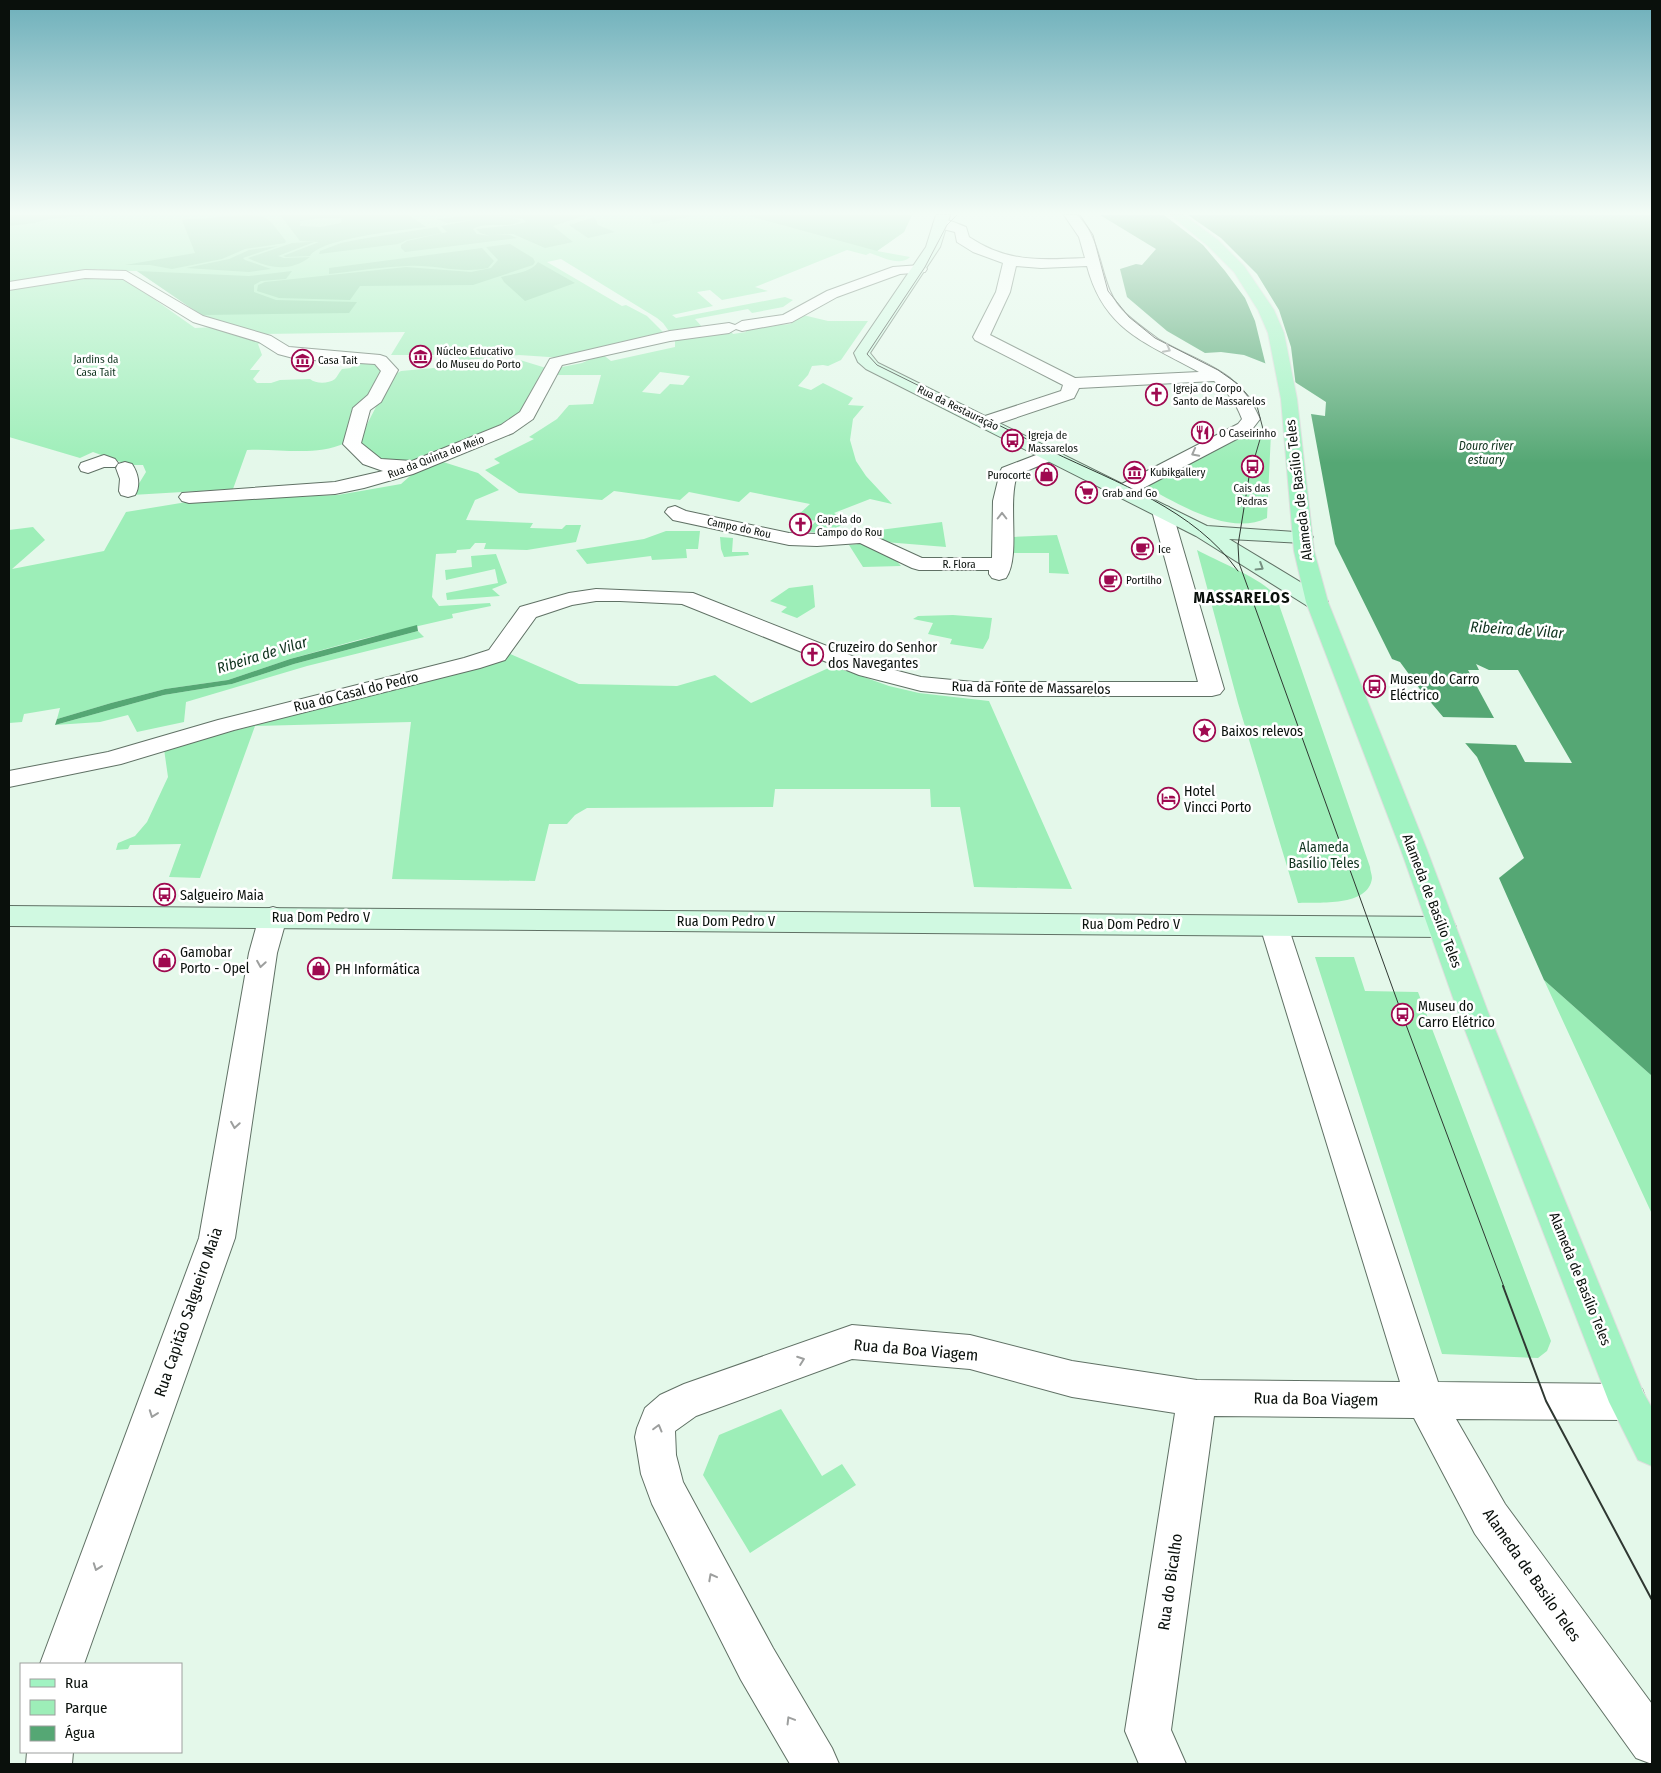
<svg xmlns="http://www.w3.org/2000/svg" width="1661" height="1773" font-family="'Fira Sans Condensed',sans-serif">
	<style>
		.green { fill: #9deeb8; fill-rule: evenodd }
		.forest { fill: #7ed19c; fill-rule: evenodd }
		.water { fill: #55a774 }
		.pier { fill: #e4f8ea }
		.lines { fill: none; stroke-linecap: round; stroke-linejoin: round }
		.street-casing { stroke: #607165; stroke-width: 2 }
		.secondary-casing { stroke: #607165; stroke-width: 2 }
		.primary-casing { stroke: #dddedd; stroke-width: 2 }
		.street { fill: #fff; fill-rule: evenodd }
		.secondary { fill: #d0f9e1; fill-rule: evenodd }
		.primary { fill: #a1f3c2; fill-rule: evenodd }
		.tram-far1 { stroke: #2f3832; stroke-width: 1 }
		.tram { stroke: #2f3832; stroke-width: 2 }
		.oneway { stroke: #9d9f9e }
		.oneway2 { stroke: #779081 }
		.labels { text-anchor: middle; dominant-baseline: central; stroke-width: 5; stroke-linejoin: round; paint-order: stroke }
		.far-poi-label { font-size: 11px; fill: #0a100c; stroke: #fff; text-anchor: start }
		.far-park-label { font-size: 11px; fill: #113520; stroke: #fff }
		.far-street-label { font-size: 11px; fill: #0a100c; stroke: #fff }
		.far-water-label { font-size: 12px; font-style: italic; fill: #0d311c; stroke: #fff }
		.street-label { font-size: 14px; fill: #0a100c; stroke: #fff }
		.poi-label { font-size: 14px; fill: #0a100c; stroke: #fff; text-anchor: start }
		.park-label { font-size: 14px; fill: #113520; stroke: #fff }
		.water-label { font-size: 15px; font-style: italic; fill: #0d311c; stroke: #fff }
		.far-district-label { font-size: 16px; font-weight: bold; letter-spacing: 1px; fill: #0a100c; stroke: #fff }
		.near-street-label { font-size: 16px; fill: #0a100c; stroke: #fff }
	</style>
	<rect width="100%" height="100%" fill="#e4f8ea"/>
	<!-- green -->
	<path class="green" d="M9 215H912L904 232 877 251 910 257C900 267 882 257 870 253L866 255 847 250 755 287 768 291 722 300 710 290 697 292 713 306 672 315 676 318 785 297 793 300 783 307 752 313 748 309 695 319 704 329 671 334 663 323 657 318 561 259 547 262 622 306 626 305 647 316 666 335 564 358 519 355 457 361 459 347H449L445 355H391L405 332 262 334 205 317 137 271H100L99 269 9 283Z
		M81 277 116 278 127 280 195 328 216 327 266 342 258 344 262 355 250 370H260L253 379 257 383H271L280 380 310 379C316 384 328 384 335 379 337 377 340 371 342 369L351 368 354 363H345L349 358C361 360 377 358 381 372L372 393 351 412 353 418 345 443C315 457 279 448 247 450L233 489 132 495 146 472 143 465H129L93 452 80 458 9 437V288Z
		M803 315 828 321H868L841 360 828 366 823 365 812 366 808 375 798 386 811 390 823 383 853 398 848 405 864 406 853 419 850 440 856 461 866 476 892 504 870 499 834 513 849 522 822 534 807 531 816 521 796 517 810 504 750 492 739 502 689 492 680 500 614 491 602 500 519 493 485 470 500 463 494 459 534 439 529 437 557 419 569 405 593 404 601 375H552L557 368 582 363 602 354 611 361 675 347V338L730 330 733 334 746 332 744 328 790 324ZM660 372 690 376 683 385 670 384 660 394 642 392Z
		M520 360 546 368 529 401 515 419 430 457 410 461H378L360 446 363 432 392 376 401 371Z
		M1251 431 1271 433 1267 518C1229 537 1178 503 1144 486Z
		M440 461 478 473 499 490 475 500 466 520 533 523 530 528 562 529 566 525H581L576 542 527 550 484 549 486 543H475L470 549 457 550 456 553 436 554 432 597 439 606 490 603 491 606 452 614 453 618 358 640 290 659 228 680 165 689 111 703 57 719 60 708 24 714 22 722 9 723V530L33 527 45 540 12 569 104 551 126 512 193 501 338 495 401 484 418 469Z
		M942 522 946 547 885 542 864 532Z
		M666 531H700L698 549H686L687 558 652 560 651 556 587 564 576 550 644 539Z
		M1057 535 1069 574 1049 573V553H1012L1013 537Z
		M720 537 733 538 732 552H748L749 555 724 557 721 549Z
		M867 543 893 557 901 566 863 567 849 545Z
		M1197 550C1217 561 1263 579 1276 596L1370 867C1370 870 1372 875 1372 878 1369 907 1318 902 1298 903L1238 703Z
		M496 554 507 583 492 589 500 596 447 600 446 593 498 583 495 569 446 580 445 570 472 567 471 556Z
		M813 585 815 607 797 618 781 612 787 607 770 601 789 588Z
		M953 615 992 618 989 638 983 649 950 644 952 639 928 634 933 623 913 619 918 616Z
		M418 631 424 637 307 666 186 702 184 722 137 732 128 715 100 722 55 725 164 695 232 684 294 664Z
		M508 653 579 684 677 686 715 675 751 703 833 666 889 686 919 693 989 701 1072 889 974 887 960 807H931L930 789H775L773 807 587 808 575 815 567 824H549L535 881 392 879 411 722 255 726 200 878 169 877 181 844 130 845 128 849 116 850 118 843 135 836 147 822 168 777 164 749 485 665Z
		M1315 957H1354L1365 991 1418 992 1551 1341 1547 1351 1538 1358 1442 1354Z
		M1544 980 1652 1076V1214Z
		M781 1409 822 1476 842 1464 856 1485 750 1553 703 1475 719 1435Z"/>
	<!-- forest -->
	<path class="forest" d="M9 215H95L48 219 35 223 9 226Z
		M246 215C272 215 271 223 286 241L285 243 245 249 222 259 172 269 150 265H125L195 253 182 220Z
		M280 215H409L426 227C404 230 321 238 310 256L286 257 283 256 319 242 300 241ZM319 218H342L341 223 320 227 300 226V221Z
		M475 215H587L553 226 573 242 545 248 513 234 493 235H510L517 238 405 252 401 248V245L407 241 447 232 441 226C461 223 503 211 521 221 508 230 487 220 473 229L477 234 490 236 480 233 476 229 514 225 526 222 523 219 501 216 447 223 437 219Z
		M649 215H688L692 216 653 224Z
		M746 215H912L904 232 877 251Z
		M595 217 598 225 615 232 588 238 569 225Z
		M437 227 442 233 407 240 398 244 319 254 320 251 341 243 361 239Z
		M309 242H314L278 256 284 258 310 257C290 272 270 269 248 258L292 243Z
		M510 244 533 258 535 262 533 265 473 285 360 286 350 300 279 298 257 291 258 285 265 282 406 267 471 272 491 268 498 260 486 247Z
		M278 246 243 258 245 260 271 269 249 272 186 268 229 259 249 250Z
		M482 248 494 261 488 268C459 274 435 264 407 266 381 267 355 271 329 274V268Z
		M538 262 575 283 525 301 504 282 501 277C513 274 532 272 538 262Z
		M137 271 249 276 292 271 286 279 261 281 254 285V292L276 300 357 302 349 313 201 315Z"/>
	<!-- water -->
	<path class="water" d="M1100 215H1652V1076L1544 980 1499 878 1524 858 1477 757 1422 692 1400 662 1392 659 1335 544 1311 414 1325 416 1326 402 1267 364 1244 355 1221 352 1205 353 1167 331 1127 297 1120 269 1136 264 1142 265 1156 249Z
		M417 625 418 631 294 664 232 684 164 695 55 725 57 719 111 703 165 689 228 680 290 659Z"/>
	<!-- pier -->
	<path class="pier" d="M1164 215H1188L1221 238 1257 274 1279 310 1291 347 1296 387 1266 366 1255 321 1245 298 1225 271 1203 245Z
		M1476 664 1489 670H1518L1572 763 1525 762 1516 745 1462 743 1440 717 1494 718 1468 670H1479Z"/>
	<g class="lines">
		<defs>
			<path id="street" d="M1064 215H1077C1083 221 1089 229 1092 237 1104 262 1103 292 1125 313 1135 322 1147 331 1158 339 1202 365 1237 367 1260 419L1250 432 1130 495 1123 497 1116 495 1114 491 1116 487 1238 424 1242 419C1236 403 1228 391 1214 381L1079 388 1074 398 991 426 985 427 979 426 976 422 979 418 1061 391 1063 385 975 340 973 337 996 292 1003 263 973 252 957 242 955 232 935 227 933 224C942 215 956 223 966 227L969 237C1008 263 1041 260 1085 258L1079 237ZM1016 266 1041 268 1087 266C1104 331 1147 343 1199 372L1075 378 990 335 1010 292Z
				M920 265 925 266 927 269 925 272 900 274 837 297 792 322 742 331 736 329 729 333 670 341 562 365 533 419 513 433 413 474 364 488 335 494 189 503 182 501 179 497 182 493 335 482 383 471 363 464 343 444 353 408 368 395 381 371 375 364 297 359 278 354 259 342 193 322 123 279 85 278 9 290V282L85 270 126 271 203 316 271 336 289 347 380 355 386 357 398 370 381 402 370 410 361 443 381 459 412 461 501 425 520 412 550 359 670 331 729 323 735 325 742 321 783 315 827 291 893 267Z
				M1049 450 1055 451 1058 455 1055 459 1017 475C1007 505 1021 556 1006 578L999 580 992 578 989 574V570H919L912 568 860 543 817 546 789 545 673 520 665 512 668 508 675 506 686 511 789 533 817 534 863 531 922 558H992L993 501 1000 472 1002 468Z
				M104 455 115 459 118 463 115 467H104L88 473 81 471 79 467 81 463Z
				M125 462 132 464C138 473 141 485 135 495L128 497 121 495 119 491 120 479 116 468 118 464Z
				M1162 505 1169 507 1172 511 1224 689 1220 694 1212 696H974L921 691 859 675 682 604 620 601H596L572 605 536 617 505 660 480 668 234 730 121 764 9 787V771L108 752 218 720 464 658 489 650 520 607 569 593 596 589 693 593 875 665 921 677 974 682H1198L1152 511 1155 507Z
				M273 907 283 910 287 917 277 953 235 1238 84 1664H40L199 1238 249 953 259 917 263 910Z
				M1274 916 1284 919 1288 926 1438 1382 1628 1384 1642 1389 1647 1402 1642 1415 1628 1420 1456 1419 1505 1504 1652 1704V1764L1636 1758 1475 1534 1414 1418 1214 1416 1171 1730 1186 1764H1139L1125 1731 1175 1413 1072 1397 970 1369 852 1359 696 1416 675 1431 676 1455 683 1482 773 1648 832 1748 839 1764H790L741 1680 652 1504 641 1474 635 1437 637 1428 645 1408 660 1395 684 1384 852 1325 970 1335 1072 1361 1197 1380 1400 1382 1260 926 1264 919Z
				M27 1752H73L72 1764H26Z"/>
			<path id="secondary" d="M936 215H950L940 247 870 353 878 363 1207 526 1310 533 1313 537 1310 541 1303 543 1229 539 1325 597 1328 602 1325 607 1317 608 1309 607 1196 536 866 369 858 362 854 353 926 247Z
				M9 906 1442 917 1452 920 1456 927 1452 934 1442 937 9 926Z"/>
			<path id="primary" d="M1170 215H1184L1218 240 1244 266 1274 310 1284 333 1297 399 1314 551 1328 602 1427 850 1488 1012 1643 1392 1652 1408V1466L1638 1460 1609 1402 1458 1012 1401 850 1306 602 1294 551 1281 399 1268 333 1258 310 1234 272 1208 246Z"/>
		</defs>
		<!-- street casing -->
		<use href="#street" class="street-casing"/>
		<!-- secondary casing -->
		<use href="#secondary" class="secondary-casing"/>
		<!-- primary casing -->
		<use href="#primary" class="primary-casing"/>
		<!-- street -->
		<use href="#street" class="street"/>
		<!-- secondary -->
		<use href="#secondary" class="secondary"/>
		<!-- primary -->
		<use href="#primary" class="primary"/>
		<!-- tram-far1 -->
		<path class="tram-far1" d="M957 215 947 225 925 267 867 354 877 365C935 394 993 422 1051 451 1117 483 1194 509 1238 571
			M1080 215 1093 235 1108 291 1129 317 1155 338 1218 370 1238 384 1257 406 1263 429 1249 477 1238 545 1239 563 1402 1014 1504 1287"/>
		<!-- tram -->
		<path class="tram" d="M1503 1286 1546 1401 1652 1600"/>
	</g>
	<!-- one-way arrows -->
	<defs><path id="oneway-chevron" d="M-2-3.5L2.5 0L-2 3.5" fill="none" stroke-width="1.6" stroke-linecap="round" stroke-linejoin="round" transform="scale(1.25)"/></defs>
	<g class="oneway">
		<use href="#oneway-chevron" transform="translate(1167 349) rotate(28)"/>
		<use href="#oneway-chevron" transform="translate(1195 453) rotate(152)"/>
		<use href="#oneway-chevron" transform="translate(1002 516) rotate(-90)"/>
		<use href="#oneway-chevron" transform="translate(261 964) rotate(99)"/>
		<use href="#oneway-chevron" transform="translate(235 1125) rotate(99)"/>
		<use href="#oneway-chevron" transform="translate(801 1360) rotate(-20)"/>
		<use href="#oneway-chevron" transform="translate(153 1414) rotate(110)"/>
		<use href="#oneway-chevron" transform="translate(658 1428) rotate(-75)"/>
		<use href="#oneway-chevron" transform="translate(97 1567) rotate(110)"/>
		<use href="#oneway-chevron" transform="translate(712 1577) rotate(-118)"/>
		<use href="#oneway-chevron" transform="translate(790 1720) rotate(-121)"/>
	</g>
	<use class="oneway2" href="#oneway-chevron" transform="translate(1260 567) rotate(32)"/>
	<!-- sky -->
	<linearGradient id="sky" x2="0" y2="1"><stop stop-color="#6dafba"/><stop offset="0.46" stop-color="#f3fcf6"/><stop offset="1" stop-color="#f3fcf6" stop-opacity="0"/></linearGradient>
	<rect width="1661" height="463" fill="url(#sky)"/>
	<!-- icons -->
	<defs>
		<symbol id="museum-ring" viewBox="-11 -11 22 22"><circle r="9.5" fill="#fff" stroke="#9f0a50" stroke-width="1.5"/><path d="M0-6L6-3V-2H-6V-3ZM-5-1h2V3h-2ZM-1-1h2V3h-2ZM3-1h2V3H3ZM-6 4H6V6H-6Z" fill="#9f0a50"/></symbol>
		<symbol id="church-ring" viewBox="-11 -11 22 22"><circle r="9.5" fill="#fff" stroke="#9f0a50" stroke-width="1.5"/><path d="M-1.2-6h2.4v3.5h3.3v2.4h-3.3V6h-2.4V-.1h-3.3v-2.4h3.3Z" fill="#9f0a50"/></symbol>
		<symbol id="restaurant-ring" viewBox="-11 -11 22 22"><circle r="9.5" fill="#fff" stroke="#9f0a50" stroke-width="1.5"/><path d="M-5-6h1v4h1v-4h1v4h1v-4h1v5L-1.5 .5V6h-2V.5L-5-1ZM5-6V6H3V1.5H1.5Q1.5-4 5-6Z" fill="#9f0a50"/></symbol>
		<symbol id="bus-ring" viewBox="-11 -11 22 22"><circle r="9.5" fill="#fff" stroke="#9f0a50" stroke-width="1.5"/><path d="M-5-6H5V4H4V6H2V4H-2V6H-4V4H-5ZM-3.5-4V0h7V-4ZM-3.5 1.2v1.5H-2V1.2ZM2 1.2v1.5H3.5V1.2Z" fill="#9f0a50"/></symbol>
		<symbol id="shop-ring" viewBox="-11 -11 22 22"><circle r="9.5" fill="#fff" stroke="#9f0a50" stroke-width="1.5"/><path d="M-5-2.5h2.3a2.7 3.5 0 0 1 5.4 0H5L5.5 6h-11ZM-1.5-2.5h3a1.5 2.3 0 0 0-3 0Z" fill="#9f0a50"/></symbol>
		<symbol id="supermarket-ring" viewBox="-11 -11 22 22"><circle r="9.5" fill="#fff" stroke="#9f0a50" stroke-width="1.5"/><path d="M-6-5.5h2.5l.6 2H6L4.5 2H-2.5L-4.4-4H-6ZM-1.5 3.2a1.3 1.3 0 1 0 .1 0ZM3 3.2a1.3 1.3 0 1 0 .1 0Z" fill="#9f0a50"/></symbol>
		<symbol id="cafe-ring" viewBox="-11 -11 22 22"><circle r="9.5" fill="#fff" stroke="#9f0a50" stroke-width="1.5"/><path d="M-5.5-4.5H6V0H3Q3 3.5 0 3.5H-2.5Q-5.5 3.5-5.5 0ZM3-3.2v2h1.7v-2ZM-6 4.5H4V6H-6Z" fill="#9f0a50"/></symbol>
		<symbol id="sight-ring" viewBox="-11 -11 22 22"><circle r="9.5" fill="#fff" stroke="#9f0a50" stroke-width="1.5"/><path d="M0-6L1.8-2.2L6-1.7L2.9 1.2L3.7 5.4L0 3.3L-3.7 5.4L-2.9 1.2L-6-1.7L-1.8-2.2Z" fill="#9f0a50"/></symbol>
		<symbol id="hotel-ring" viewBox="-11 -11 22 22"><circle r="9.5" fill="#fff" stroke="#9f0a50" stroke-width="1.5"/><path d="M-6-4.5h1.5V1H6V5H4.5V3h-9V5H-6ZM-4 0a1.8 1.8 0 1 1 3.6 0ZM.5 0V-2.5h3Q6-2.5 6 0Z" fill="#9f0a50"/></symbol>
	</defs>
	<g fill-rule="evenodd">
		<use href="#museum-ring" x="408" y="344" width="25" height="25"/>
		<use href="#museum-ring" x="290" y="348" width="25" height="25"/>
		<use href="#church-ring" x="1144" y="382" width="25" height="25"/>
		<use href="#restaurant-ring" x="1190" y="420" width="25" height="25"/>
		<use href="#bus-ring" x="1000" y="428" width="25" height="25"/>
		<use href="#bus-ring" x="1240" y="454" width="25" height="25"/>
		<use href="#museum-ring" x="1122" y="460" width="25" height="25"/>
		<use href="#shop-ring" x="1034" y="462" width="25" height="25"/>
		<use href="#supermarket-ring" x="1074" y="480" width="25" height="25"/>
		<use href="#church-ring" x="788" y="512" width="25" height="25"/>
		<use href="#cafe-ring" x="1130" y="536" width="25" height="25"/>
		<use href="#cafe-ring" x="1098" y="568" width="25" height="25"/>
		<use href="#church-ring" x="800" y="642" width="25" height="25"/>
		<use href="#bus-ring" x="1362" y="674" width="25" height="25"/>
		<use href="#sight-ring" x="1192" y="718" width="25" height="25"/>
		<use href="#hotel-ring" x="1156" y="786" width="25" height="25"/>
		<use href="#bus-ring" x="152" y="882" width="25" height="25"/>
		<use href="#shop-ring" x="152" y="948" width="25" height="25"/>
		<use href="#shop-ring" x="306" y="956" width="25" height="25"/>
		<use href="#bus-ring" x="1390" y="1002" width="25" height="25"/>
	</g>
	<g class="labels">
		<!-- far-poi labels -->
		<g class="far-poi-label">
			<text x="436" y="351">Núcleo Educativo<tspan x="436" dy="13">do Museu do Porto</tspan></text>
			<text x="318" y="360">Casa Tait</text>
			<text x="1173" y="388">Igreja do Corpo<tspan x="1173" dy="13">Santo de Massarelos</tspan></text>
			<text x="1219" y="433">O Caseirinho</text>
			<text x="1028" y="435">Igreja de<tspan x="1028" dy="13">Massarelos</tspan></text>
			<text x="1150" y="472">Kubikgallery</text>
			<text x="1031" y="475" text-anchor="end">Purocorte</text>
			<text x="1252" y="488" text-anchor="middle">Cais das<tspan x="1252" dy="13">Pedras</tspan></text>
			<text x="1102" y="493">Grab and Go</text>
			<text x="817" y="519">Capela do<tspan x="817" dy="13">Campo do Rou</tspan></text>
			<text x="1158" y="549">Ice</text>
			<text x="1126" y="580">Portilho</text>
		</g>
		<!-- far-park labels -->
		<g class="far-park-label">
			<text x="96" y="359">Jardins da<tspan x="96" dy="13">Casa Tait</tspan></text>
		</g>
		<!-- far-street labels -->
		<g class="far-street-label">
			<text transform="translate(958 408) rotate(26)">Rua da Restauração</text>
			<text transform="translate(436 457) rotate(-21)">Rua da Quinta do Meio</text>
			<text transform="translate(739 528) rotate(12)">Campo do Rou</text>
			<text x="959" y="564">R. Flora</text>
		</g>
		<!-- far-water labels -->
		<g class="far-water-label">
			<text x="1486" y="446">Douro river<tspan x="1486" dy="14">estuary</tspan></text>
		</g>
		<!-- street labels -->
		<g class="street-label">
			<text transform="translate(1299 490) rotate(-97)">Alameda de Basílio Teles</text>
			<text transform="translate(1031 688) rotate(1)">Rua da Fonte de Massarelos</text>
			<text transform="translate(356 692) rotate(-14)">Rua do Casal do Pedro</text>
			<text transform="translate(1432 901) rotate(69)">Alameda de Basílio Teles</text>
			<text x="321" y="917">Rua Dom Pedro V</text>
			<text x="726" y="921">Rua Dom Pedro V</text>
			<text x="1131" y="924">Rua Dom Pedro V</text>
			<text transform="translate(1580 1279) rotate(68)">Alameda de Basílio Teles</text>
		</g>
		<!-- poi labels -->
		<g class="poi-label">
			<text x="828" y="647">Cruzeiro do Senhor<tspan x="828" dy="16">dos Navegantes</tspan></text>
			<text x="1390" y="679">Museu do Carro<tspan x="1390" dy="16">Eléctrico</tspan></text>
			<text x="1221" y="731">Baixos relevos</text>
			<text x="1184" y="791">Hotel<tspan x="1184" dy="16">Vincci Porto</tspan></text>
			<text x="180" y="895">Salgueiro Maia</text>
			<text x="180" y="952">Gamobar<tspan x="180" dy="16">Porto - Opel</tspan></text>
			<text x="335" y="969">PH Informática</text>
			<text x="1418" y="1006">Museu do<tspan x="1418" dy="16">Carro Elétrico</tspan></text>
		</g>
		<!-- park labels -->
		<g class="park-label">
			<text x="1324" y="847">Alameda<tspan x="1324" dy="16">Basílio Teles</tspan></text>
		</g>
		<!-- water labels -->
		<g class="water-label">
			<text transform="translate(1517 630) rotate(4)">Ribeira de Vilar</text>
			<text transform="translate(262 655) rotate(-17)">Ribeira de Vilar</text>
		</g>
		<!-- far-district labels -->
		<g class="far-district-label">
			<text x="1242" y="597">MASSARELOS</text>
		</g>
		<!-- near-street labels -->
		<g class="near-street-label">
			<text transform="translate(188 1312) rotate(-71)">Rua Capitão Salgueiro Maia</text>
			<text transform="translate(916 1350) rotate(5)">Rua da Boa Viagem</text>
			<text transform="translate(1316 1399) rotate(1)">Rua da Boa Viagem</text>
			<text transform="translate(1532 1575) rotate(55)">Alameda de Basilo Teles</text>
			<text transform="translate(1170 1582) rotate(-82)">Rua do Bicalho</text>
		</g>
	</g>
	<!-- border -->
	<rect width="1661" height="1773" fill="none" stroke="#0a100c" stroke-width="20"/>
	<!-- legend -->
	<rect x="20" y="1663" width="162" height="90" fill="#ffffff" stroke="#9d9f9e"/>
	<rect x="30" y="1679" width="25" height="8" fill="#a1f3c2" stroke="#9d9f9e"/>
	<text x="65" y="1688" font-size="15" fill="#0a100c">Rua</text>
	<rect x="30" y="1700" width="25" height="15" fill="#9deeb8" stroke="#9d9f9e"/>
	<text x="65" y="1713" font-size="15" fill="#0a100c">Parque</text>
	<rect x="30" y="1726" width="25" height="15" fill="#55a774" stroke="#9d9f9e"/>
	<text x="65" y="1738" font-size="15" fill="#0a100c">Água</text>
</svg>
